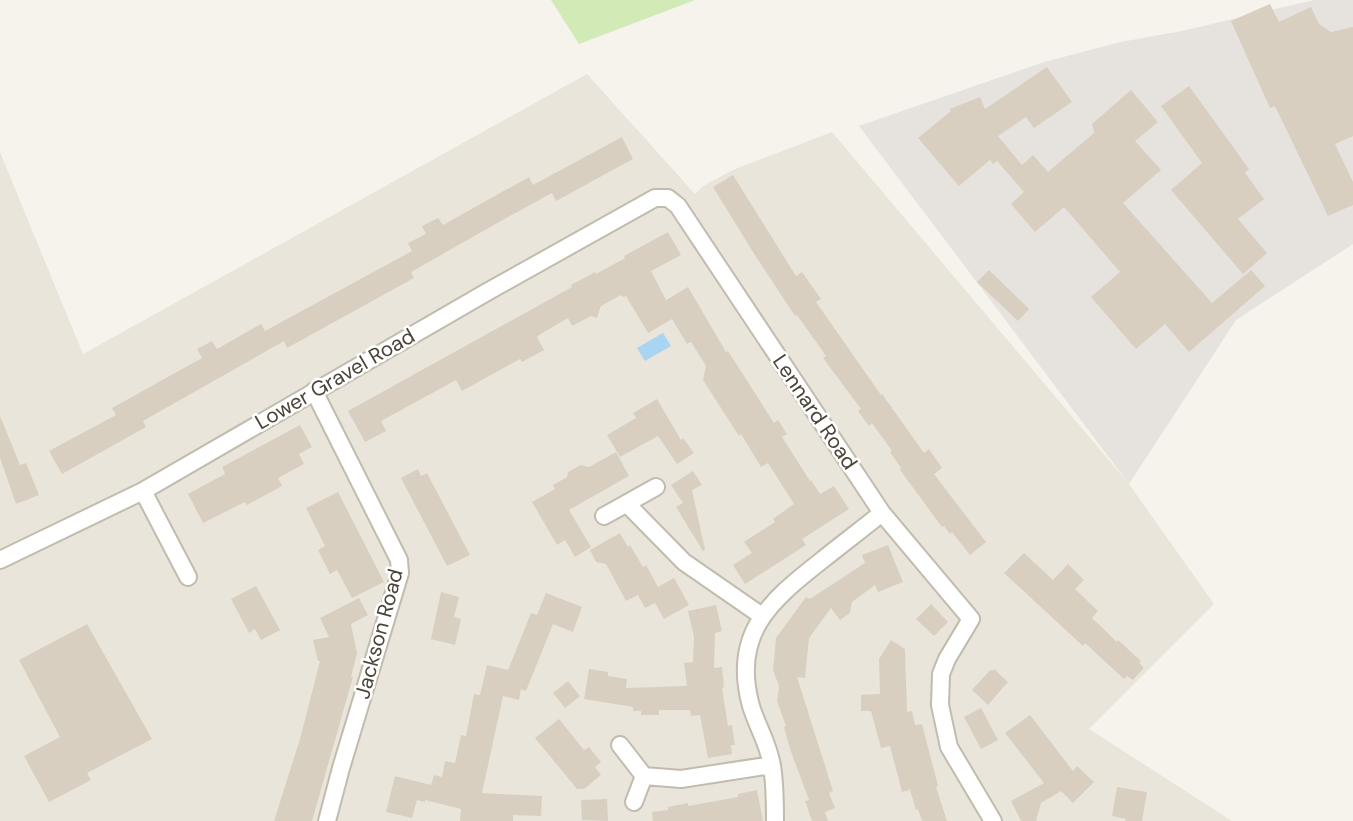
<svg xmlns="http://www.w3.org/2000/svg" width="1353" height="821" font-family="'DM Sans',sans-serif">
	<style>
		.residential { fill: #eae5da }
		.industrial { fill: #e6e2dd }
		.green { fill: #d2eab5 }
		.water { fill: #a9d4f2 }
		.building { fill: #d8cfc1 }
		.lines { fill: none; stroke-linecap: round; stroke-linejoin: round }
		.street-casing { stroke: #c2bbae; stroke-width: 20 }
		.street { stroke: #fff; stroke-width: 16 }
		.labels { text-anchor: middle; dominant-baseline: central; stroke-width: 5; stroke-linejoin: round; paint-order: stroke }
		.street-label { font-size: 21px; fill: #4b4439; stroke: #fff }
	</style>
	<rect width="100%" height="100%" fill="#f6f3ec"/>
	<!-- residential -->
	<path class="residential" d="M587 74 695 194 703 186 733 170 832 132 1129 484 1214 604 1089 729 1232 821H0V152L83 354Z"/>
	<!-- industrial -->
	<path class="industrial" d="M1314 0H1353V244L1236 320 1129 484 859 126 1044 62 1121 42 1182 31Z"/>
	<!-- green -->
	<path class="green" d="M551 0H695L579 44Z"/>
	<!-- water -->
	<path class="water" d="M663 333 671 346 645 361 637 348Z"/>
	<!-- building -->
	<path class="building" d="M1270 4 1279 22 1311 7 1319 24 1331 32 1353 27V136L1335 144 1353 182V205L1328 216 1275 106 1270 108 1231 21Z
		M1047 67 1072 102 1034 128 1026 117 998 136 1022 165 1033 155 1048 172 1094 133 1095 135 1092 124 1131 90 1158 122 1135 141 1161 170 1123 203 1212 303 1251 270 1265 286 1189 352 1165 324 1136 349 1091 297 1120 272 1064 207 1035 232 1011 204 1024 192 997 161 993 164 990 160 959 186 918 138 951 111 950 109 980 97 985 109Z
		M1189 86 1249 169 1245 173 1264 199 1238 219 1267 253 1243 274 1171 190 1202 163 1161 106Z
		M622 137 633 159 556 201 552 193 508 217 411 272 414 278 287 348 284 341 143 421 146 427 62 474 49 451 116 415 112 408 202 358 197 349 212 341 217 349 261 324 265 331 412 251 408 243 426 234 422 226 438 218 443 225 529 177 533 185Z
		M733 175 796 276 802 272 821 299 816 302 881 395 882 394 924 453 929 449 942 468 934 474 986 542 970 555 952 532 950 534 944 526 942 527 900 470 901 468 890 452 892 451 872 423 869 426 858 411 861 409 823 358 826 356 797 315 795 316 753 252 713 187Z
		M668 232 681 255 651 271 666 300 688 287 726 352 728 351 774 423 778 420 787 434 782 437 810 481 811 480 820 494 834 486 849 509 802 539 806 545 745 584 733 565 752 553 744 542 775 522 773 519 794 504 768 463 761 467 741 434 739 436 703 380 706 366 691 342 687 344 672 319 648 333 626 296 623 297 621 295 601 306 597 318 591 316 572 326 568 318 539 335 537 337 544 350 522 362 520 359 462 391 456 380 381 421 386 431 365 442 348 411 572 287 571 285 595 272 596 274 625 258 624 256Z
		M989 270 1029 309 1018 321 977 282Z
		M657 399 681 440 683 438 694 453 677 464 658 436 620 457 607 435 636 418 633 413Z
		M0 416 20 465 26 463 39 495 16 504 0 458Z
		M300 425 312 447 299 454 304 464 278 478 282 486 247 505 245 502 203 523 188 494 225 474 222 467Z
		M616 452 629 476 569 510 591 547 575 557 565 540 557 545 532 502 555 489 553 485 567 477 568 472 581 465 589 467Z
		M418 469 421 476 427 473 470 555 447 566 401 478Z
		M693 471 702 485 692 490 705 550 703 551 676 507 683 503 671 485Z
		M338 492 384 582 352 598 337 570 330 574 318 550 325 546 306 508Z
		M620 533 628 547 630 545 643 567 646 565 658 587 674 578 689 605 664 619 655 603 645 608 638 595 626 601 606 564 596 562 590 550Z
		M888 545 903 582 878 592 875 585 852 602 850 613 840 620 831 608 809 638 805 678 797 677 833 791 829 793 835 808 825 812 828 821H812L805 801 809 800 790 749 784 727 786 726 777 701 779 686 773 670 776 638 806 597 810 599 865 563 862 555Z
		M1024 553 1053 580 1068 564 1084 580 1075 589 1098 611 1092 618 1117 642 1118 640 1141 661 1139 663 1144 668 1133 680 1127 676 1124 679 1085 643 1083 646 1004 573Z
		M256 586 280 630 261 640 255 629 249 633 231 599Z
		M441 592 459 597 454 617 461 619 455 645 431 639Z
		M546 593 582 607 573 632 553 624 526 691 521 689 519 700 503 696 482 793 542 796 541 816 513 815V821H460L461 809 425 800V802L417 800 412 818 386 812 395 776 431 785 434 775 442 777 445 761 455 763 461 735 466 736 474 694 480 695 487 665 508 670 531 613 537 615Z
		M359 598 368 615 351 624 357 653 351 677H353L312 821H274L300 739 320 661H318L313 640 329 637 320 618Z
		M931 604 948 622 934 636 916 619Z
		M716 605 722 631 715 633 714 668 722 667 724 687 722 688 728 726 732 725 735 745H731L732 754 708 758 700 715 691 716 690 710H659V715H641V711H633V707L584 699 589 669 608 672V676L627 679 626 688 687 686 684 663 693 662 694 637 688 611Z
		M87 624 152 739 87 773 91 780 49 802 24 756 60 737 19 660Z
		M891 640 905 649 907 712 912 711 915 725 922 724 938 786 936 787 947 821H922L918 809 916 810 910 790 902 792 890 746 881 748 871 711H861V695L880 694 879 659Z
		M994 669 1008 682 988 705 972 690 990 670 992 671Z
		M568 681 580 696 565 708 553 693Z
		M981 708 998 740 981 749 964 717Z
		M1030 715 1073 771 1077 766 1094 782 1073 803 1061 791 1041 803 1036 821H1021L1011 801 1044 783 1005 733Z
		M559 719 584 750 589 747 601 762 595 767 601 775 584 789H577L535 738Z
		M1117 787 1147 792 1142 821H1125L1126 819 1112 816Z
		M757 790 763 821H653L652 812 668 810V807L688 803V806L738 797V794Z
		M607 799 608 821 582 820 581 800Z"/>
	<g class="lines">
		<defs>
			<path id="street" d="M314 391 399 560 400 573 341 768 327 821
				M143 491 188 577
				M627 504 684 562 762 616
				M604 516 656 487
				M0 560 143 491 487 292 655 198H668L678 206 882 513 971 619 947 659 941 674 940 705 949 747 993 821
				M620 745 644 776 634 802
				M644 776 681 779 772 765
				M775 821C775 803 775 784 772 766 769 745 757 726 751 706 731 634 770 601 821 561 841 545 862 529 882 513"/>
		</defs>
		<!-- street casing -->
		<use href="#street" class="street-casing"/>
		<!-- street -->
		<use href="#street" class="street"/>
	</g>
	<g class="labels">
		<!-- street labels -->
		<g class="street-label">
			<text transform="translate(335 379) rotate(-30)">Lower Gravel Road</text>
			<text transform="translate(815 412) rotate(56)">Lennard Road</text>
			<text transform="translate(379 634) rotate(-75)">Jackson Road</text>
		</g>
	</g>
</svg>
